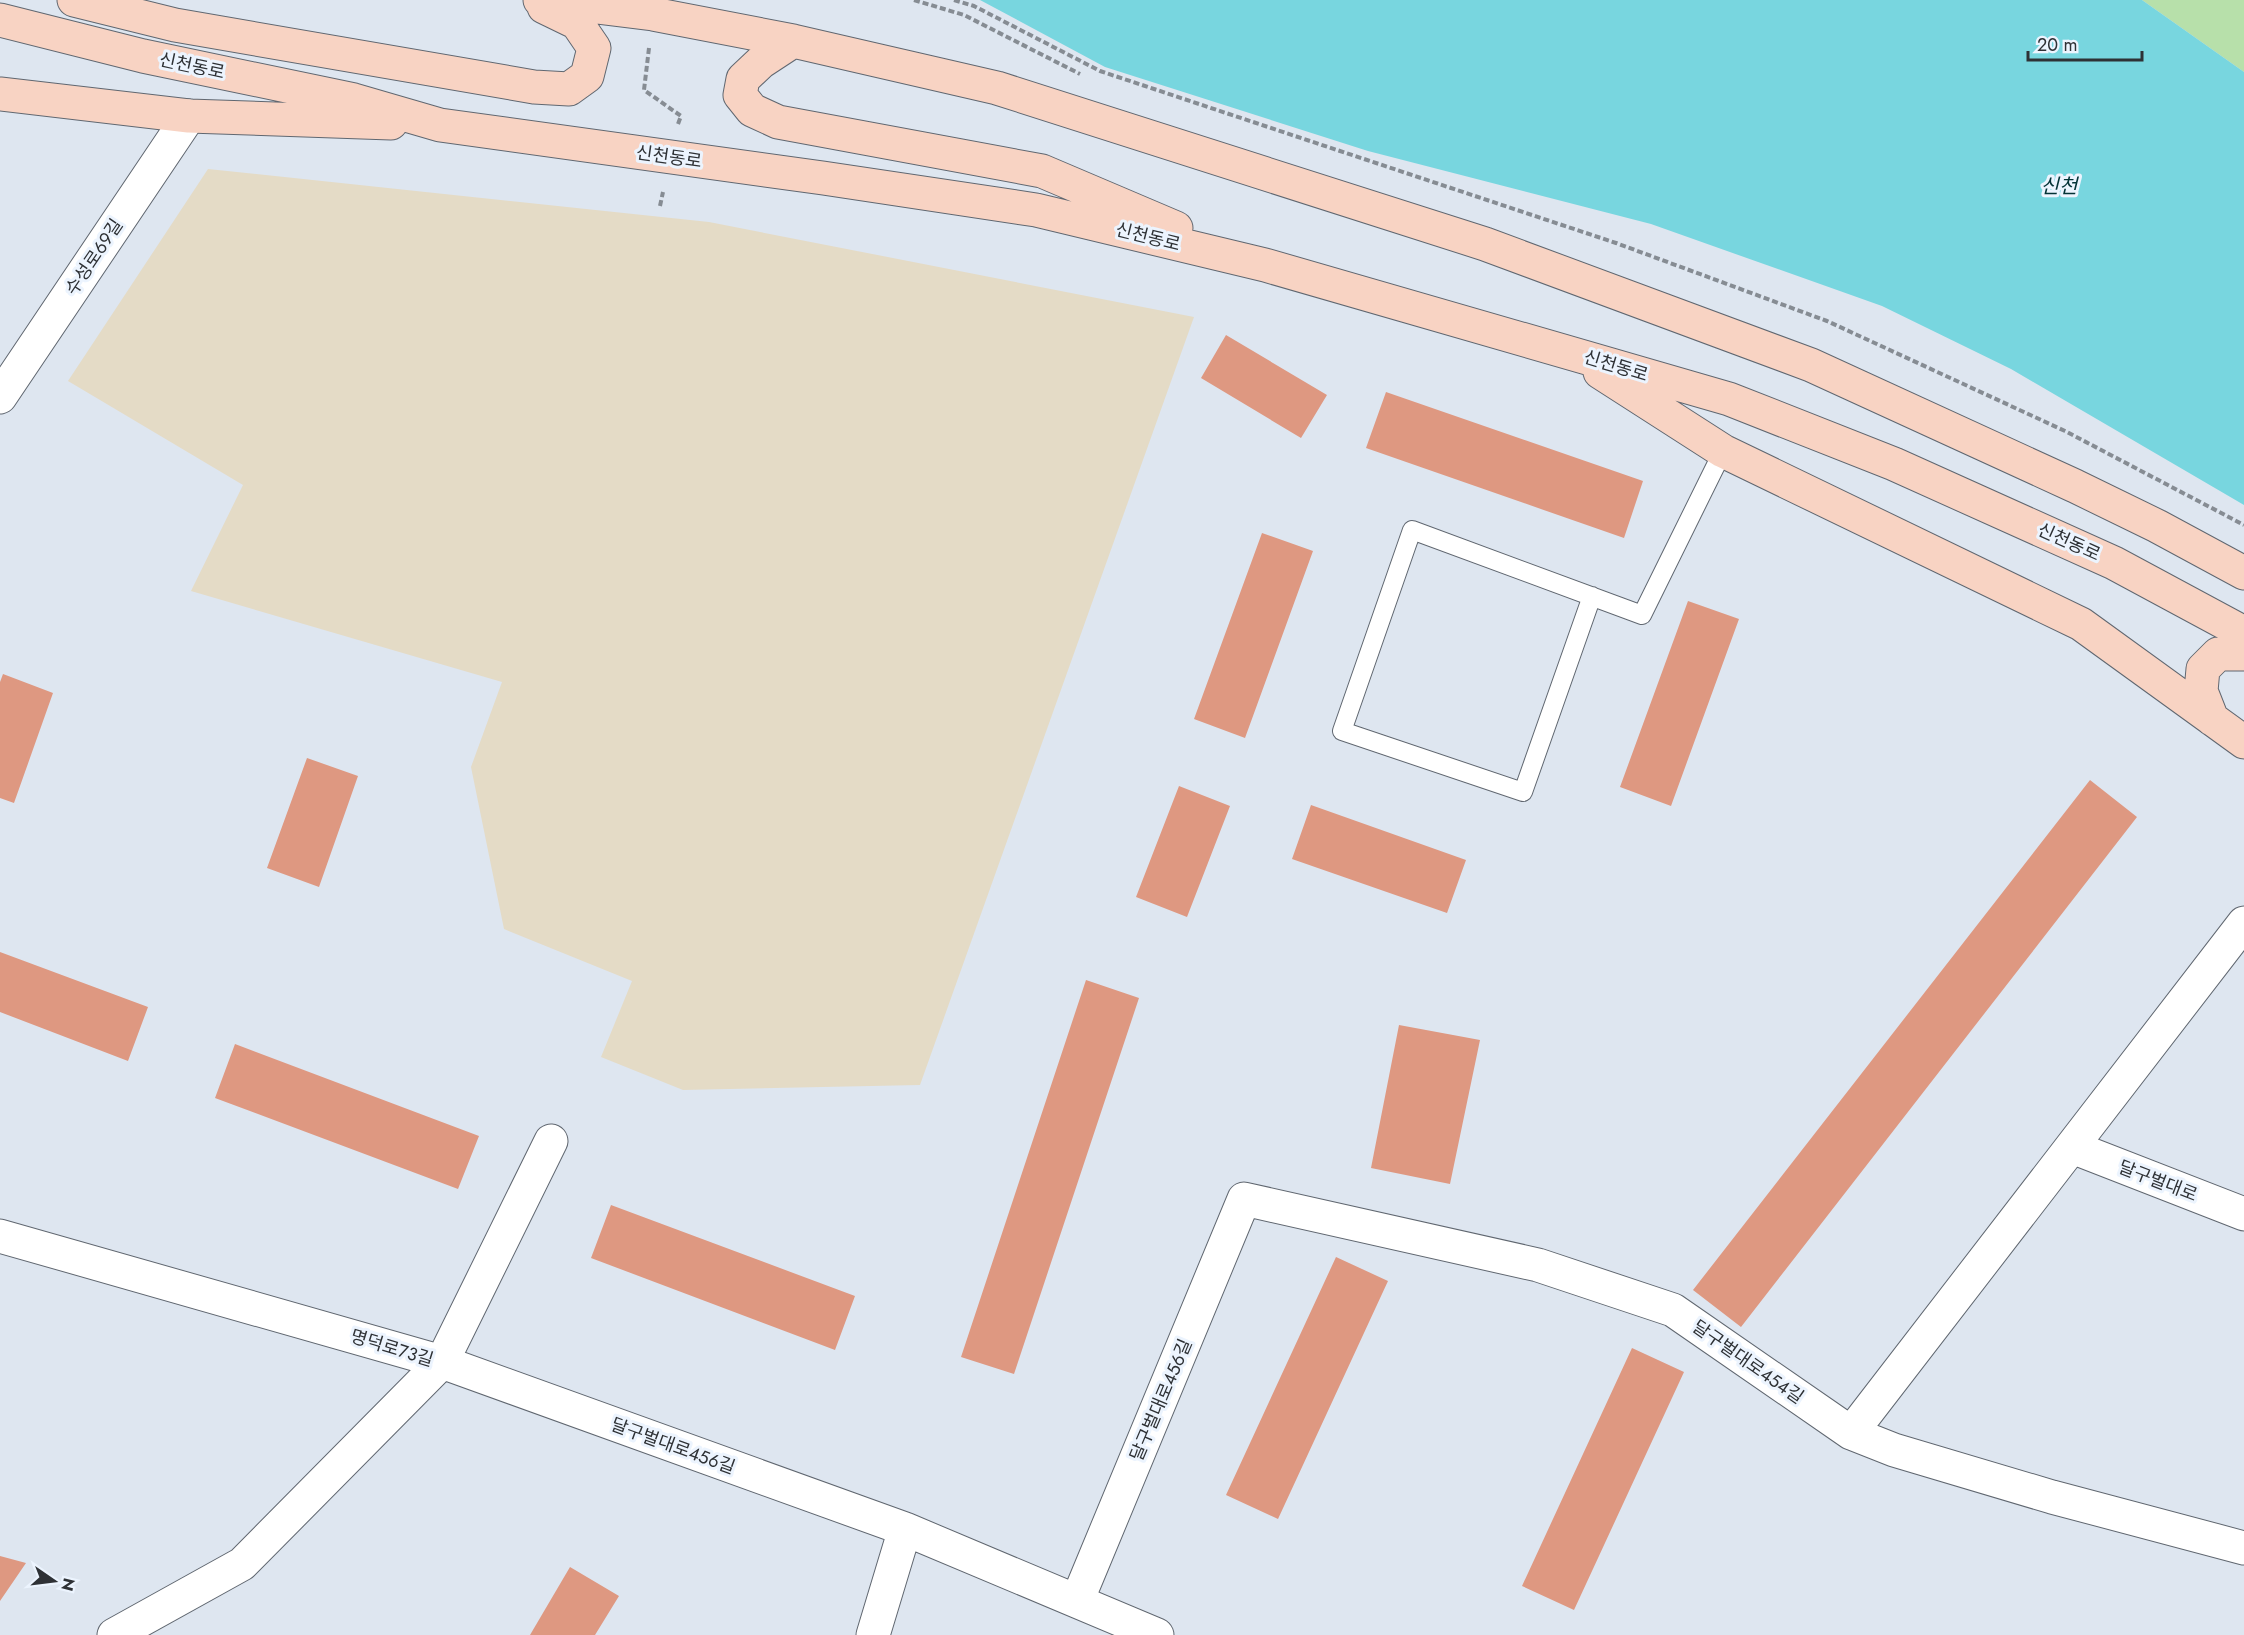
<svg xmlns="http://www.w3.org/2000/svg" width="2244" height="1635" font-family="Jost,'Noto Sans KR',sans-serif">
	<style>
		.education { fill: #e4dbc6 }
		.green { fill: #b7e0aa }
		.water { fill: #78d6df }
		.building { fill: #de9881 }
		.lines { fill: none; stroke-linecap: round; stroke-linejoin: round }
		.service-casing { stroke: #606770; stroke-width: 20 }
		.minor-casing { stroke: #606770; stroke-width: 35 }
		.secondary-casing { stroke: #606770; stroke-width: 35 }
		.path { stroke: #868c93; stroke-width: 4; stroke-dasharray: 6 3; stroke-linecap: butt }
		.service { stroke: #fff; stroke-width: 18 }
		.minor { stroke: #fff; stroke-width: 33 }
		.secondary { stroke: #f8d3c3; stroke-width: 33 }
		.labels { text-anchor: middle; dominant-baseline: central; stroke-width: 6; stroke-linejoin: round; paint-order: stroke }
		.street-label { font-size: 18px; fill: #2e3135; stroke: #ecf4fe }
		.water-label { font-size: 20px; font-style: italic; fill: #033337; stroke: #ecf4fe }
	</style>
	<rect width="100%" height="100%" fill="#dee6f0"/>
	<!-- education -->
	<path class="education" d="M208 169 709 222 1194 317 920 1085 683 1090 601 1057 632 981 504 929 471 767 502 682 191 591 243 485 68 381Z"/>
	<!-- green -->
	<path class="green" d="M2142 0H2244V72Z"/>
	<!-- water -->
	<path class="water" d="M980 0H2142L2244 72V505L2011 369 1882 306 1651 224 1368 151 1105 67Z"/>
	<!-- building -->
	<path class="building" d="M1226 335 1327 395 1301 438 1201 378Z
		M1386 392 1643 481 1624 538 1366 448Z
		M1262 533 1313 551 1245 738 1194 719Z
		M1688 601 1739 619 1671 806 1620 787Z
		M3 674 53 693 14 803 0 798V682Z
		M307 758 358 776 319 887 267 868Z
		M2090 780 2137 817 1741 1327 1693 1290Z
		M1179 786 1230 806 1187 917 1136 897Z
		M1311 805 1466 860 1447 913 1292 859Z
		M0 952 148 1007 128 1061 0 1012Z
		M1086 980 1139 998 1014 1374 961 1357Z
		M1399 1025 1480 1040 1450 1184 1371 1168Z
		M235 1044 479 1136 458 1189 215 1098Z
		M611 1205 855 1296 835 1350 591 1258Z
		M1336 1257 1388 1281 1278 1519 1226 1495Z
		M1632 1348 1684 1372 1574 1610 1522 1586Z
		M0 1556 26 1563 0 1601Z
		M570 1567 619 1596 595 1635H530Z"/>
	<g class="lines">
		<defs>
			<path id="service" d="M1592 596 1523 792 1342 731 1412 530 1642 615 1723 451"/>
			<path id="minor" d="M0 397 189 116
				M2072 1147 2244 1214
				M0 1236 442 1362 905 1529 1157 1635
				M1851 1433 2244 923
				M1077 1601 1244 1199 1538 1265 1673 1310 1851 1433 1894 1450 2052 1497 2244 1548
				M114 1635 242 1564 442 1362 551 1141
				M873 1635 905 1529"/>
			<path id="secondary" d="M74 0 175 25 534 87 569 89 587 76 594 48 577 23 544 7
				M540 0 653 14 793 41 997 88 1485 244 1811 365 2075 486 2157 526 2244 573
				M0 20 143 56 354 100 440 125 823 178 1036 210 1265 265 1729 399 1894 464 2114 563 2244 633
				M793 41 761 62 743 79 740 95 752 110 778 122 1042 171 1176 228
				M0 94 189 116 391 123
				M1600 372 1723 451 2081 624 2244 742
				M2212 719 2201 691 2203 669 2218 654H2244"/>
		</defs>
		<!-- service casing -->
		<use href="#service" class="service-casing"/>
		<!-- minor casing -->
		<use href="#minor" class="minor-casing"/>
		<!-- secondary casing -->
		<use href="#secondary" class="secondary-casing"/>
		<!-- path -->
		<path class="path" d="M914 0 964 15 1080 74
			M954 0 974 6 1100 71 1616 243 1827 321 2065 431 2244 525
			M649 48 644 90 681 116 678 124
			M660 206 663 192"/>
		<!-- service -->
		<use href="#service" class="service"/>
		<!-- minor -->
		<use href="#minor" class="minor"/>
		<!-- secondary -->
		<use href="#secondary" class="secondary"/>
	</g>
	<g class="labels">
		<!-- street labels -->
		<g class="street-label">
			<text transform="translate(192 66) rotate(12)">신천동로</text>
			<text transform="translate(669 157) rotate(8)">신천동로</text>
			<text transform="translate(1148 237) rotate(14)">신천동로</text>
			<text transform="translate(94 257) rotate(-56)">수성로69길</text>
			<text transform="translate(1616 366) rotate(17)">신천동로</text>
			<text transform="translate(2069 542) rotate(24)">신천동로</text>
			<text transform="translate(2158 1181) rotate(21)">달구벌대로</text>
			<text transform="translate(392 1348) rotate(17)">명덕로73길</text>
			<text transform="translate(1748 1362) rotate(35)">달구벌대로454길</text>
			<text transform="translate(1161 1400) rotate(-67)">달구벌대로456길</text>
			<text transform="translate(673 1446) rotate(20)">달구벌대로456길</text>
		</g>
		<!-- water labels -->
		<g class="water-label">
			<text x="2059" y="186">신천</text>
		</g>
	</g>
	<!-- north arrow -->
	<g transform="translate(54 1581) rotate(104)" stroke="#ecf4fe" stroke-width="4.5" paint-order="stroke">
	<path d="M0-4.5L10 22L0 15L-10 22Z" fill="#2e3135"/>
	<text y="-9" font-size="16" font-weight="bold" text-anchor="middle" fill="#2e3135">N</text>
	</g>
	<!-- scale -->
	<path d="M2028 51v9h114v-9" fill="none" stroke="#2e3135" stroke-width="3"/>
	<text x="2037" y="51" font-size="18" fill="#2e3135" stroke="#ecf4fe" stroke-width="4.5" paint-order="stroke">20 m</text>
</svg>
